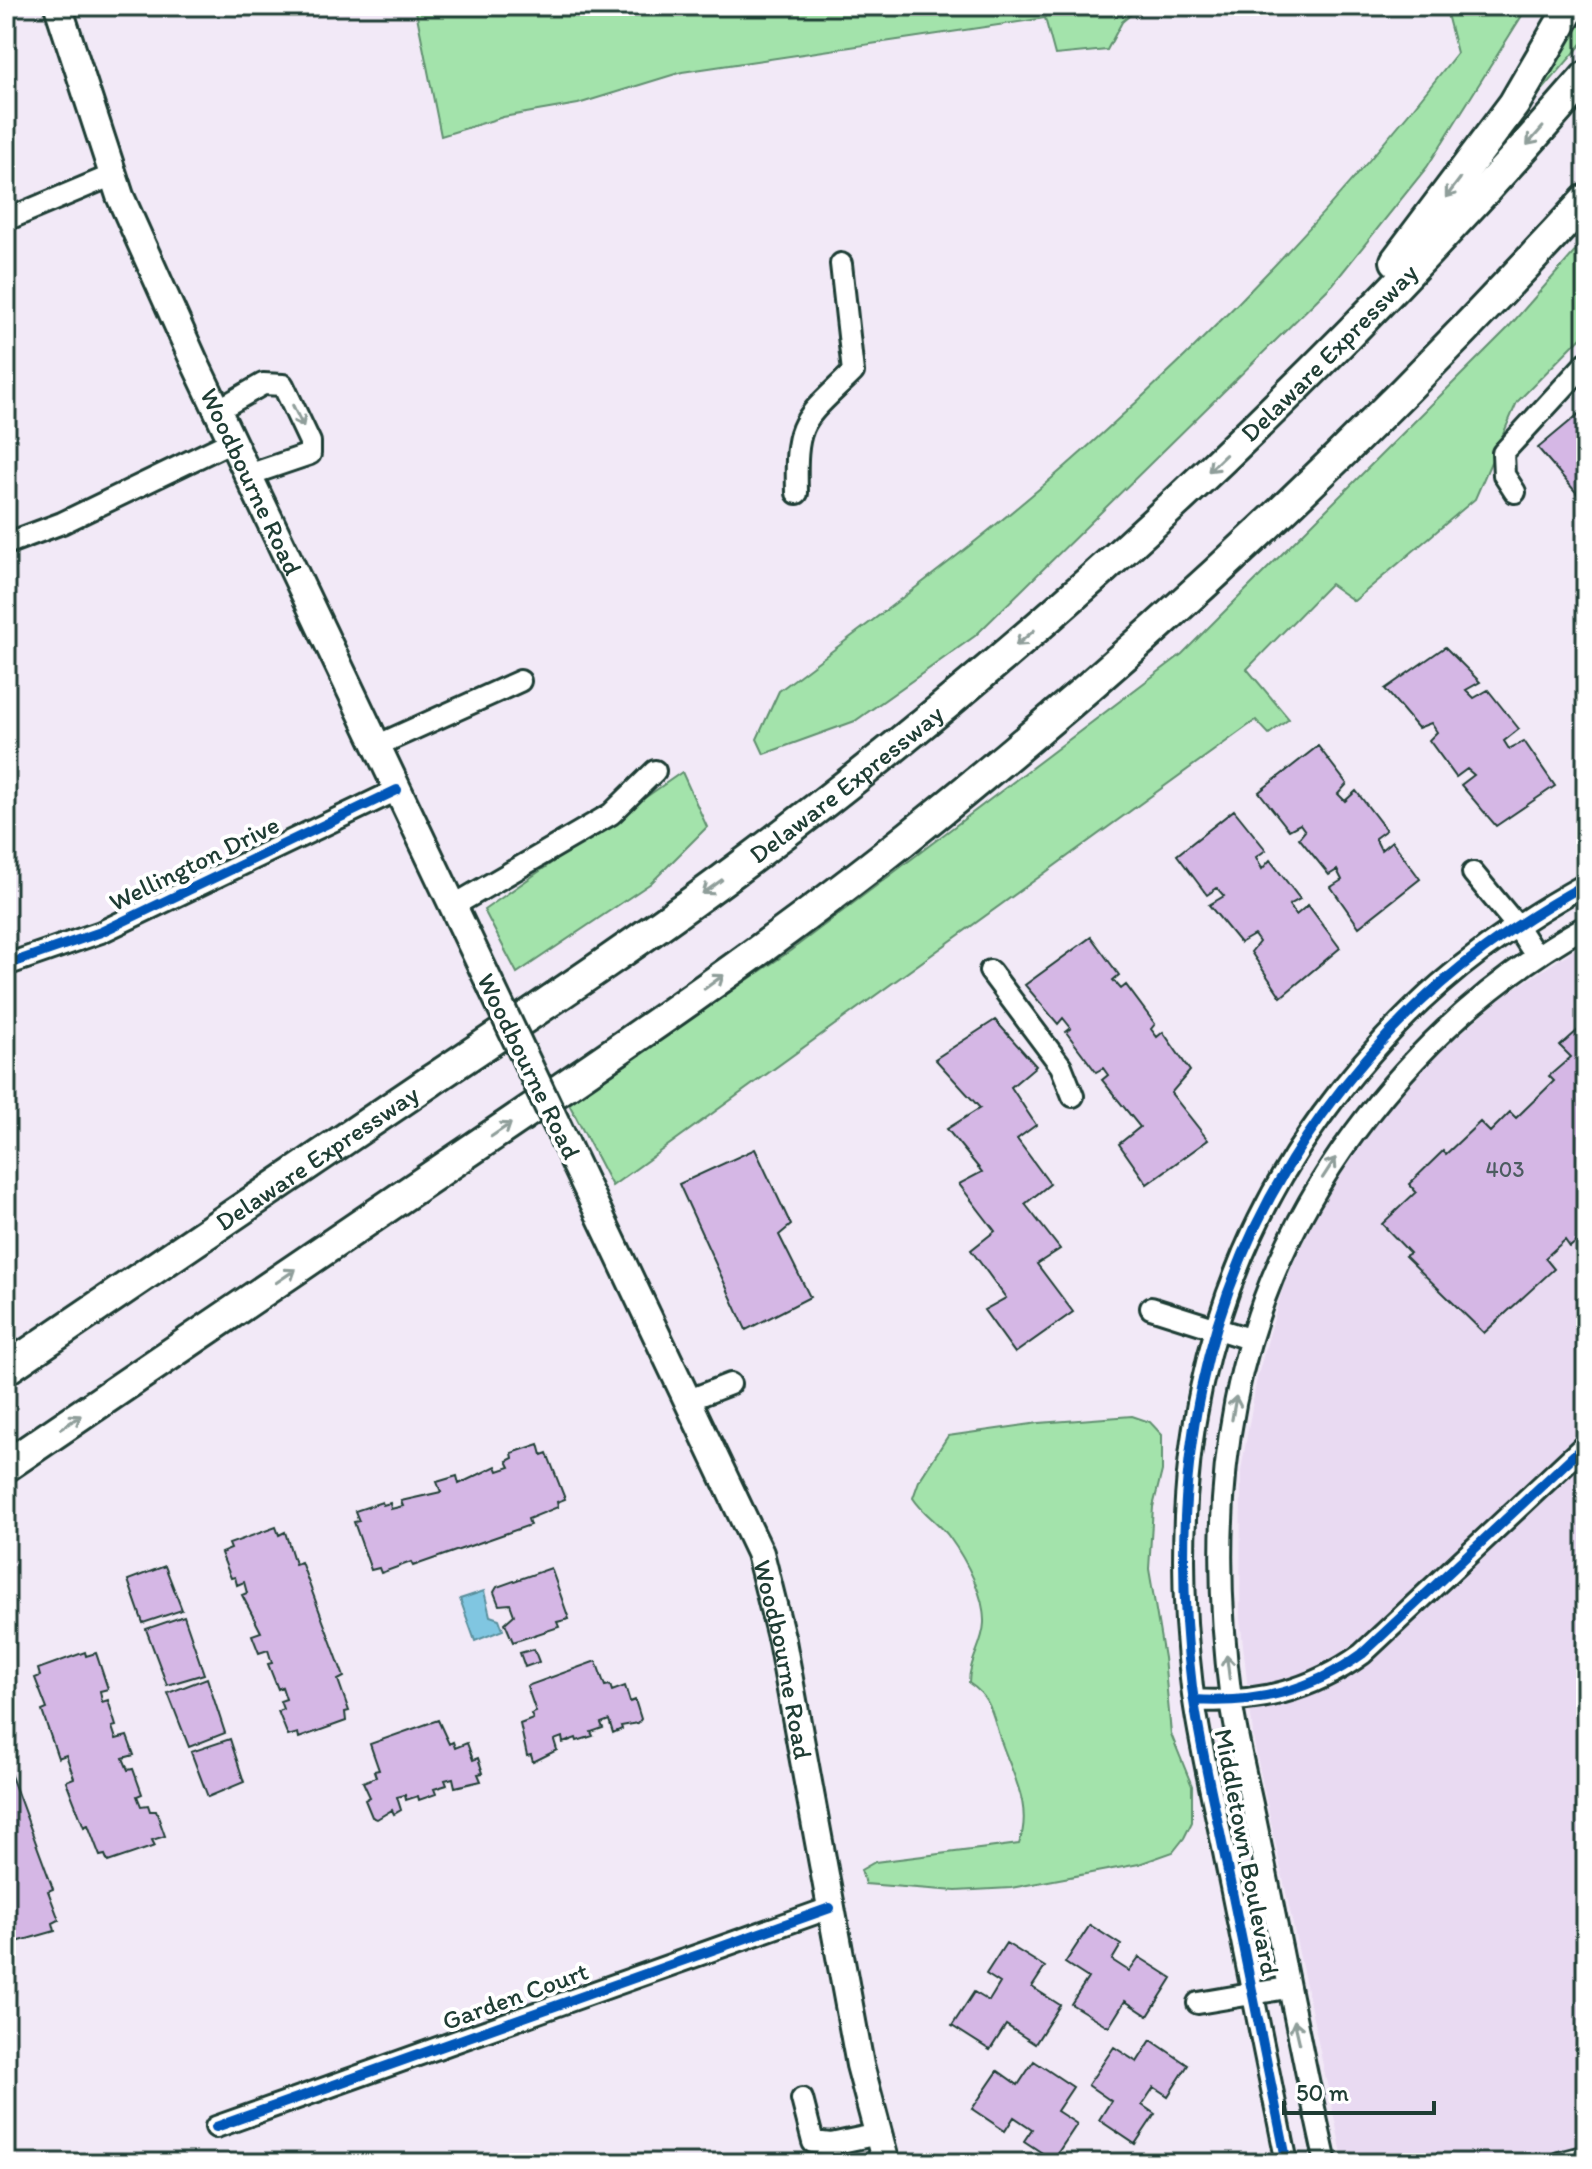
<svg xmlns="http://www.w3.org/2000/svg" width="1592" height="2169" font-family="Itim,sans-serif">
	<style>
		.built { fill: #e9daf2 }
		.green { fill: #a3e3ab; stroke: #619070; stroke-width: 2 }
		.water { fill: #80c6e1; stroke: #598f9c; stroke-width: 2 }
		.building { fill: #d5b7e5; stroke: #1f3d34; stroke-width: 2 }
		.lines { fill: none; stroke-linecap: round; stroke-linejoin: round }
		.minor-casing { stroke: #1f3d34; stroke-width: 26 }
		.major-casing { stroke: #1f3d34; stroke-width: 32 }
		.highway-casing { stroke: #1f3d34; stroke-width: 36 }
		.minor { stroke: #fff; stroke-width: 20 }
		.major { stroke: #fff; stroke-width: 26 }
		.highway { stroke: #fff; stroke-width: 30 }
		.major-bridge-casing { stroke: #1f3d34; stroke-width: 32; stroke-linecap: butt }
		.major-bridge { stroke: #fff; stroke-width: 26 }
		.cycleway-casing { stroke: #fff; stroke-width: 15 }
		.cycleway { stroke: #0057b8; stroke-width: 10 }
		.oneway { stroke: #8f9e9a }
		.labels { text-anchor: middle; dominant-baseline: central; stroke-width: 8; stroke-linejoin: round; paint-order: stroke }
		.number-label { font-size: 22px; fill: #4c5c60 }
		.street-label { font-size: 26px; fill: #1f3d34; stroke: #fff }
	</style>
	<rect width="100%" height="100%" fill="#f2e9f7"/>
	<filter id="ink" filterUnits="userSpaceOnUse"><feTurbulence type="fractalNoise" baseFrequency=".0125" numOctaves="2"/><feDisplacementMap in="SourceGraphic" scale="16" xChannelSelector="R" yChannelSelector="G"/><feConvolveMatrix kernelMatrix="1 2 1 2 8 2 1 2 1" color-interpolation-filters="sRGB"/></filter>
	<g filter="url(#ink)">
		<!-- built -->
		<path class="built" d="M1586 942V2163H1344L1254 1743 1240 1618 1241 1471 1257 1378 1285 1280 1343 1160 1421 1068 1506 994Z"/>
		<!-- green -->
		<path class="green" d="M415 6H1141L1122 22 1107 50 1055 55 1045 18 682 72 578 104 503 117 441 136Z
			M1298 6H1528L1427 167 1333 284 975 636 855 721 764 754 757 739 779 691C882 613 988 536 1084 450 1220 329 1345 197 1457 53L1446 10 1372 11Z
			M1582 6H1586V39L1512 126Z
			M1586 239V332L1517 402 1475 499 1354 601 1330 584 1247 669 1289 719 1269 734 1256 720 612 1186 568 1102 790 951 1182 654 1507 329Z
			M682 772 707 827 651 883 517 973 484 910Z
			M1132 1416 1150 1422 1162 1435V1471L1153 1507 1149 1569 1164 1658 1171 1734 1192 1786V1822L1184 1838 1173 1852 1139 1864 1011 1888 956 1891 865 1884 861 1870 875 1862 1019 1844C1033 1807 1013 1776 1001 1741 992 1716 993 1699 969 1683 969 1660 983 1645 984 1623 985 1596 966 1560 950 1538 940 1523 923 1514 913 1498L919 1481 948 1436 1039 1423Z"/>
		<!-- water -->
		<path class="water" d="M484 1591 490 1616 499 1619 503 1630 475 1641 460 1599Z"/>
		<!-- building -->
		<path class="building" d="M1586 408V504L1538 448Z
			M1445 647 1480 682 1466 690 1474 698 1488 690 1519 729 1504 741 1509 749 1524 741 1555 786 1496 826 1461 785 1474 775 1467 769 1456 777 1429 740 1437 732 1431 723 1418 728 1385 689Z
			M1318 746 1347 784 1338 794 1345 801 1356 791 1386 830 1375 838 1381 850 1392 841 1420 879 1359 927 1331 887 1342 880 1337 870 1329 875 1299 838 1305 831 1300 824 1289 830 1259 792Z
			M1234 810 1266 850 1256 857 1262 869 1270 860 1300 899 1289 905 1296 915 1308 905 1340 948 1281 997 1251 952 1259 942 1254 935 1240 943 1209 905 1224 896 1217 888 1207 895 1177 855Z
			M1091 937 1119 975 1113 980 1121 989 1126 985 1155 1024 1151 1029 1157 1037 1163 1032 1190 1071 1171 1093 1208 1140 1147 1184 1119 1144 1140 1127 1102 1080 1108 1075 1103 1068 1096 1072 1066 1032 1071 1028 1063 1018 1058 1024 1025 985Z
			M995 1020 1036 1066 1011 1087 1036 1125 1017 1139 1050 1184 1025 1204 1060 1249 1037 1264 1073 1312 1015 1353 984 1310 1006 1298 971 1250 995 1231 959 1184 982 1172 947 1129 980 1108 935 1059Z
			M1586 1023V1233L1570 1247 1565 1240 1545 1258 1554 1269 1484 1333 1405 1256 1410 1253 1382 1224 1416 1192 1409 1184 1443 1151 1446 1154 1480 1122 1490 1132 1510 1112 1516 1118 1554 1081 1549 1076 1571 1057 1560 1046Z
			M755 1149 791 1225 779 1235 810 1297 746 1330 679 1184Z
			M539 1444 542 1455 547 1453 565 1499 557 1502 558 1507 528 1519 530 1525 413 1566 411 1562 381 1573 379 1568 371 1570 354 1522 359 1521 355 1511 382 1502 383 1505 390 1503 391 1509 403 1506 401 1501 441 1492 437 1482 457 1476 459 1484 496 1466 498 1471 510 1467 507 1461 513 1458 512 1453Z
			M276 1527 279 1535 285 1532 295 1564 301 1562 344 1677 338 1680 349 1711 345 1712 346 1721 299 1738 298 1733 288 1736 278 1711 283 1709 280 1701 286 1699 282 1687 278 1689 268 1664 272 1663 268 1650 259 1653 252 1635 261 1632 242 1595 247 1593 244 1582 237 1585 235 1577 231 1578 221 1553 231 1549 229 1544Z
			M165 1566 182 1610 143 1623 128 1580Z
			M551 1568 569 1619 557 1622 559 1627 513 1642 505 1623 514 1615 510 1604 499 1605 494 1592 497 1587Z
			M184 1616 204 1674 167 1685 146 1629Z
			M534 1649 539 1662 525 1667 520 1653Z
			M85 1652 86 1656 96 1653 108 1689 100 1691 102 1702 108 1700 116 1726 112 1727 116 1739 127 1736 134 1755 123 1758 128 1770 133 1769 142 1794 137 1796 141 1806 148 1805 150 1811H156L165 1836 152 1840 155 1846 108 1862 105 1855 100 1856 88 1825 84 1827 66 1781 74 1778 66 1755 58 1758 42 1711 47 1709 35 1678 40 1676 38 1669Z
			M596 1661 605 1686 610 1685 612 1691 625 1686 630 1702 635 1700 641 1719 638 1723 621 1726 622 1729 613 1733 609 1720 601 1723 603 1728 591 1732 593 1736 577 1741 576 1738 563 1743 562 1737 554 1740 557 1750 533 1762 531 1755 527 1756 520 1724 533 1719 531 1714 536 1712 527 1686Z
			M207 1678 225 1733 189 1747 168 1693Z
			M438 1720 449 1744 453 1742 455 1748 467 1743 473 1760 478 1758 483 1773 478 1774 481 1781 455 1787 453 1778 445 1780 447 1785 434 1789 436 1794 419 1800 418 1796 406 1800 405 1795 397 1797 401 1810 394 1814 392 1810 377 1819 372 1817 365 1800 370 1797 363 1782 376 1777 374 1771 379 1770 370 1744Z
			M230 1739 244 1782 208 1797 191 1752Z
			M10 1773 53 1889 48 1891 59 1920 53 1923 55 1931 6 1945V1774Z
			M1090 1925 1121 1945 1112 1960 1129 1971 1139 1957 1172 1978 1148 2016 1125 2001 1109 2027 1071 2004 1088 1978 1065 1963Z
			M1006 1943 1045 1967 1032 1987 1060 2005 1035 2044 1006 2025 990 2050 952 2026 974 1992 989 2001 1000 1983 986 1974Z
			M1151 2040 1188 2065 1168 2096 1154 2087 1142 2105 1155 2114 1135 2144 1099 2120 1111 2101 1088 2085 1114 2047 1137 2062Z
			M1034 2061 1073 2087 1057 2111 1077 2124 1053 2160 1024 2141 1032 2129 1014 2117 1005 2131 972 2109 998 2071 1018 2085Z"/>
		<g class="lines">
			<defs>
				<path id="minor" d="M6 220 113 175
					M218 410 263 384 283 385 310 442V454L248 475
					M1515 492 1504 475 1503 453 1586 363
					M797 493C795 419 802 422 853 372L841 264
					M6 544 62 523 232 441
					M376 746 520 681
					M1473 873 1516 925 1536 956
					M453 906 611 814 655 771
					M6 965 101 932 397 790
					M990 971 1061 1066 1073 1096
					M1151 1308 1249 1339
					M689 1400 730 1384
					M1194 1700C1257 1704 1311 1691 1362 1654L1586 1444
					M1198 2003 1287 1988
					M802 2099 813 2142 831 2144 879 2134
					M216 2127 830 1908
					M1287 2163C1268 2066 1248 1969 1228 1872 1216 1810 1200 1749 1192 1687 1167 1481 1198 1286 1322 1115 1397 1012 1474 946 1586 884
					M1326 2163C1302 2057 1282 1950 1260 1843 1251 1795 1238 1748 1231 1700 1204 1494 1228 1303 1355 1132 1417 1048 1494 977 1586 926
					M1559 2163 1586 2156"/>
				<g id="major">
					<path id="s1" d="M58 6 120 196 194 361 492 988"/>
					<path id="s2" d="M565 1142 760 1553 782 1641 860 2065 886 2163"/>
				</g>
				<g id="highway">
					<path d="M1396 261 1514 104 1571 6"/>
					<path id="s3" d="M6 1369C148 1272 290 1176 432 1080 535 1011 638 943 737 869 1048 637 1332 370 1586 77"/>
					<path d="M6 1466C158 1363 310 1260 462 1156 611 1055 761 954 902 842 1148 647 1375 431 1586 200"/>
				</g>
			</defs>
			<!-- minor casing -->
			<use href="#minor" class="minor-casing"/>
			<!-- major casing -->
			<use href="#major" class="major-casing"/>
			<!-- highway casing -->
			<use href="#highway" class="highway-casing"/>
			<!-- minor -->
			<use href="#minor" class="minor"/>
			<!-- major -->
			<use href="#major" class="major"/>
			<!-- highway -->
			<use href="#highway" class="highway"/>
			<defs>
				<path id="major-bridge" d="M492 988 565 1142"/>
			</defs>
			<!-- major-bridge casing -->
			<use href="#major-bridge" class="major-bridge-casing"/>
			<!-- major-bridge -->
			<use href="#major-bridge" class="major-bridge"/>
			<defs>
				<path id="cycleway" d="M6 965 101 932 397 790
					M1194 1700C1257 1704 1311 1691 1362 1654L1586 1444
					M216 2127 830 1908
					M1287 2163C1268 2066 1248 1969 1228 1872 1216 1810 1200 1749 1192 1687 1167 1481 1198 1286 1322 1115 1397 1012 1474 946 1586 884"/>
			</defs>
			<!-- cycleway casing -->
			<use href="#cycleway" class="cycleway-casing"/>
			<!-- cycleway -->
			<use href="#cycleway" class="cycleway"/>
		</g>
		<!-- one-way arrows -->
		<defs><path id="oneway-shaft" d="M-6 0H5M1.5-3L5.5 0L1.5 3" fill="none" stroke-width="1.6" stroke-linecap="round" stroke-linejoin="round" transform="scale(2)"/></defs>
		<g class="oneway">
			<use href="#oneway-shaft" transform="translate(1535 136) rotate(131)"/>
			<use href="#oneway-shaft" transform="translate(1453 188) rotate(127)"/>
			<use href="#oneway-shaft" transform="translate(298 416) rotate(64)"/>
			<use href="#oneway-shaft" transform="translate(1217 463) rotate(136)"/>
			<use href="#oneway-shaft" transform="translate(1025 638) rotate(140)"/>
			<use href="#oneway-shaft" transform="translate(712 887) rotate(144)"/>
			<use href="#oneway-shaft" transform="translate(714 982) rotate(-36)"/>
			<use href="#oneway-shaft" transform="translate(501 1130) rotate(-34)"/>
			<use href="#oneway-shaft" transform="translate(1329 1168) rotate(-57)"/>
			<use href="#oneway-shaft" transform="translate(286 1276) rotate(-34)"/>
			<use href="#oneway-shaft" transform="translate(1234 1408) rotate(-80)"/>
			<use href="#oneway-shaft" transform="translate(71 1422) rotate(-34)"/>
			<use href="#oneway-shaft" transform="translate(1228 1667) rotate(-97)"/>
			<use href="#oneway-shaft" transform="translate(1297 2032) rotate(-103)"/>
		</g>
	</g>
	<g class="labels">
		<!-- number labels -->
		<g class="number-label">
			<text x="1505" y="1169">403</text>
		</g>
		<!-- street labels -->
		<g class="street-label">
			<text stroke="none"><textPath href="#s3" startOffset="1672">Delaware Expressway</textPath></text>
			<text stroke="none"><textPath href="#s1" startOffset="514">Woodbourne Road</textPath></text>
			<text stroke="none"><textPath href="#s3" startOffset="1024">Delaware Expressway</textPath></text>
			<text transform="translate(194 863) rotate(-26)">Wellington Drive</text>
			<text transform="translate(529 1066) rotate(64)">Woodbourne Road</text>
			<text stroke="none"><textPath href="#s3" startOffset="376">Delaware Expressway</textPath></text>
			<text stroke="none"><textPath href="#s2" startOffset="564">Woodbourne Road</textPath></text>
			<text transform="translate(1247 1852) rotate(79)">Middletown Boulevard</text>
			<text transform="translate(515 1996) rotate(-20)">Garden Court</text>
		</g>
	</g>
	<!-- margin -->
	<rect width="1592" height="2169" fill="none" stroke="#fff" stroke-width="32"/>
	<rect x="16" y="16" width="1560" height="2137" fill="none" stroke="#1f3d34" stroke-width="3" filter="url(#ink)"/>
	<!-- scale -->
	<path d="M1284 2101v12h150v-12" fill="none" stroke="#1f3d34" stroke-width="4"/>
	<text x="1296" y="2101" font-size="24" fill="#1f3d34" stroke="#ffffff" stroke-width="6" paint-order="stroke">50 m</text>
</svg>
